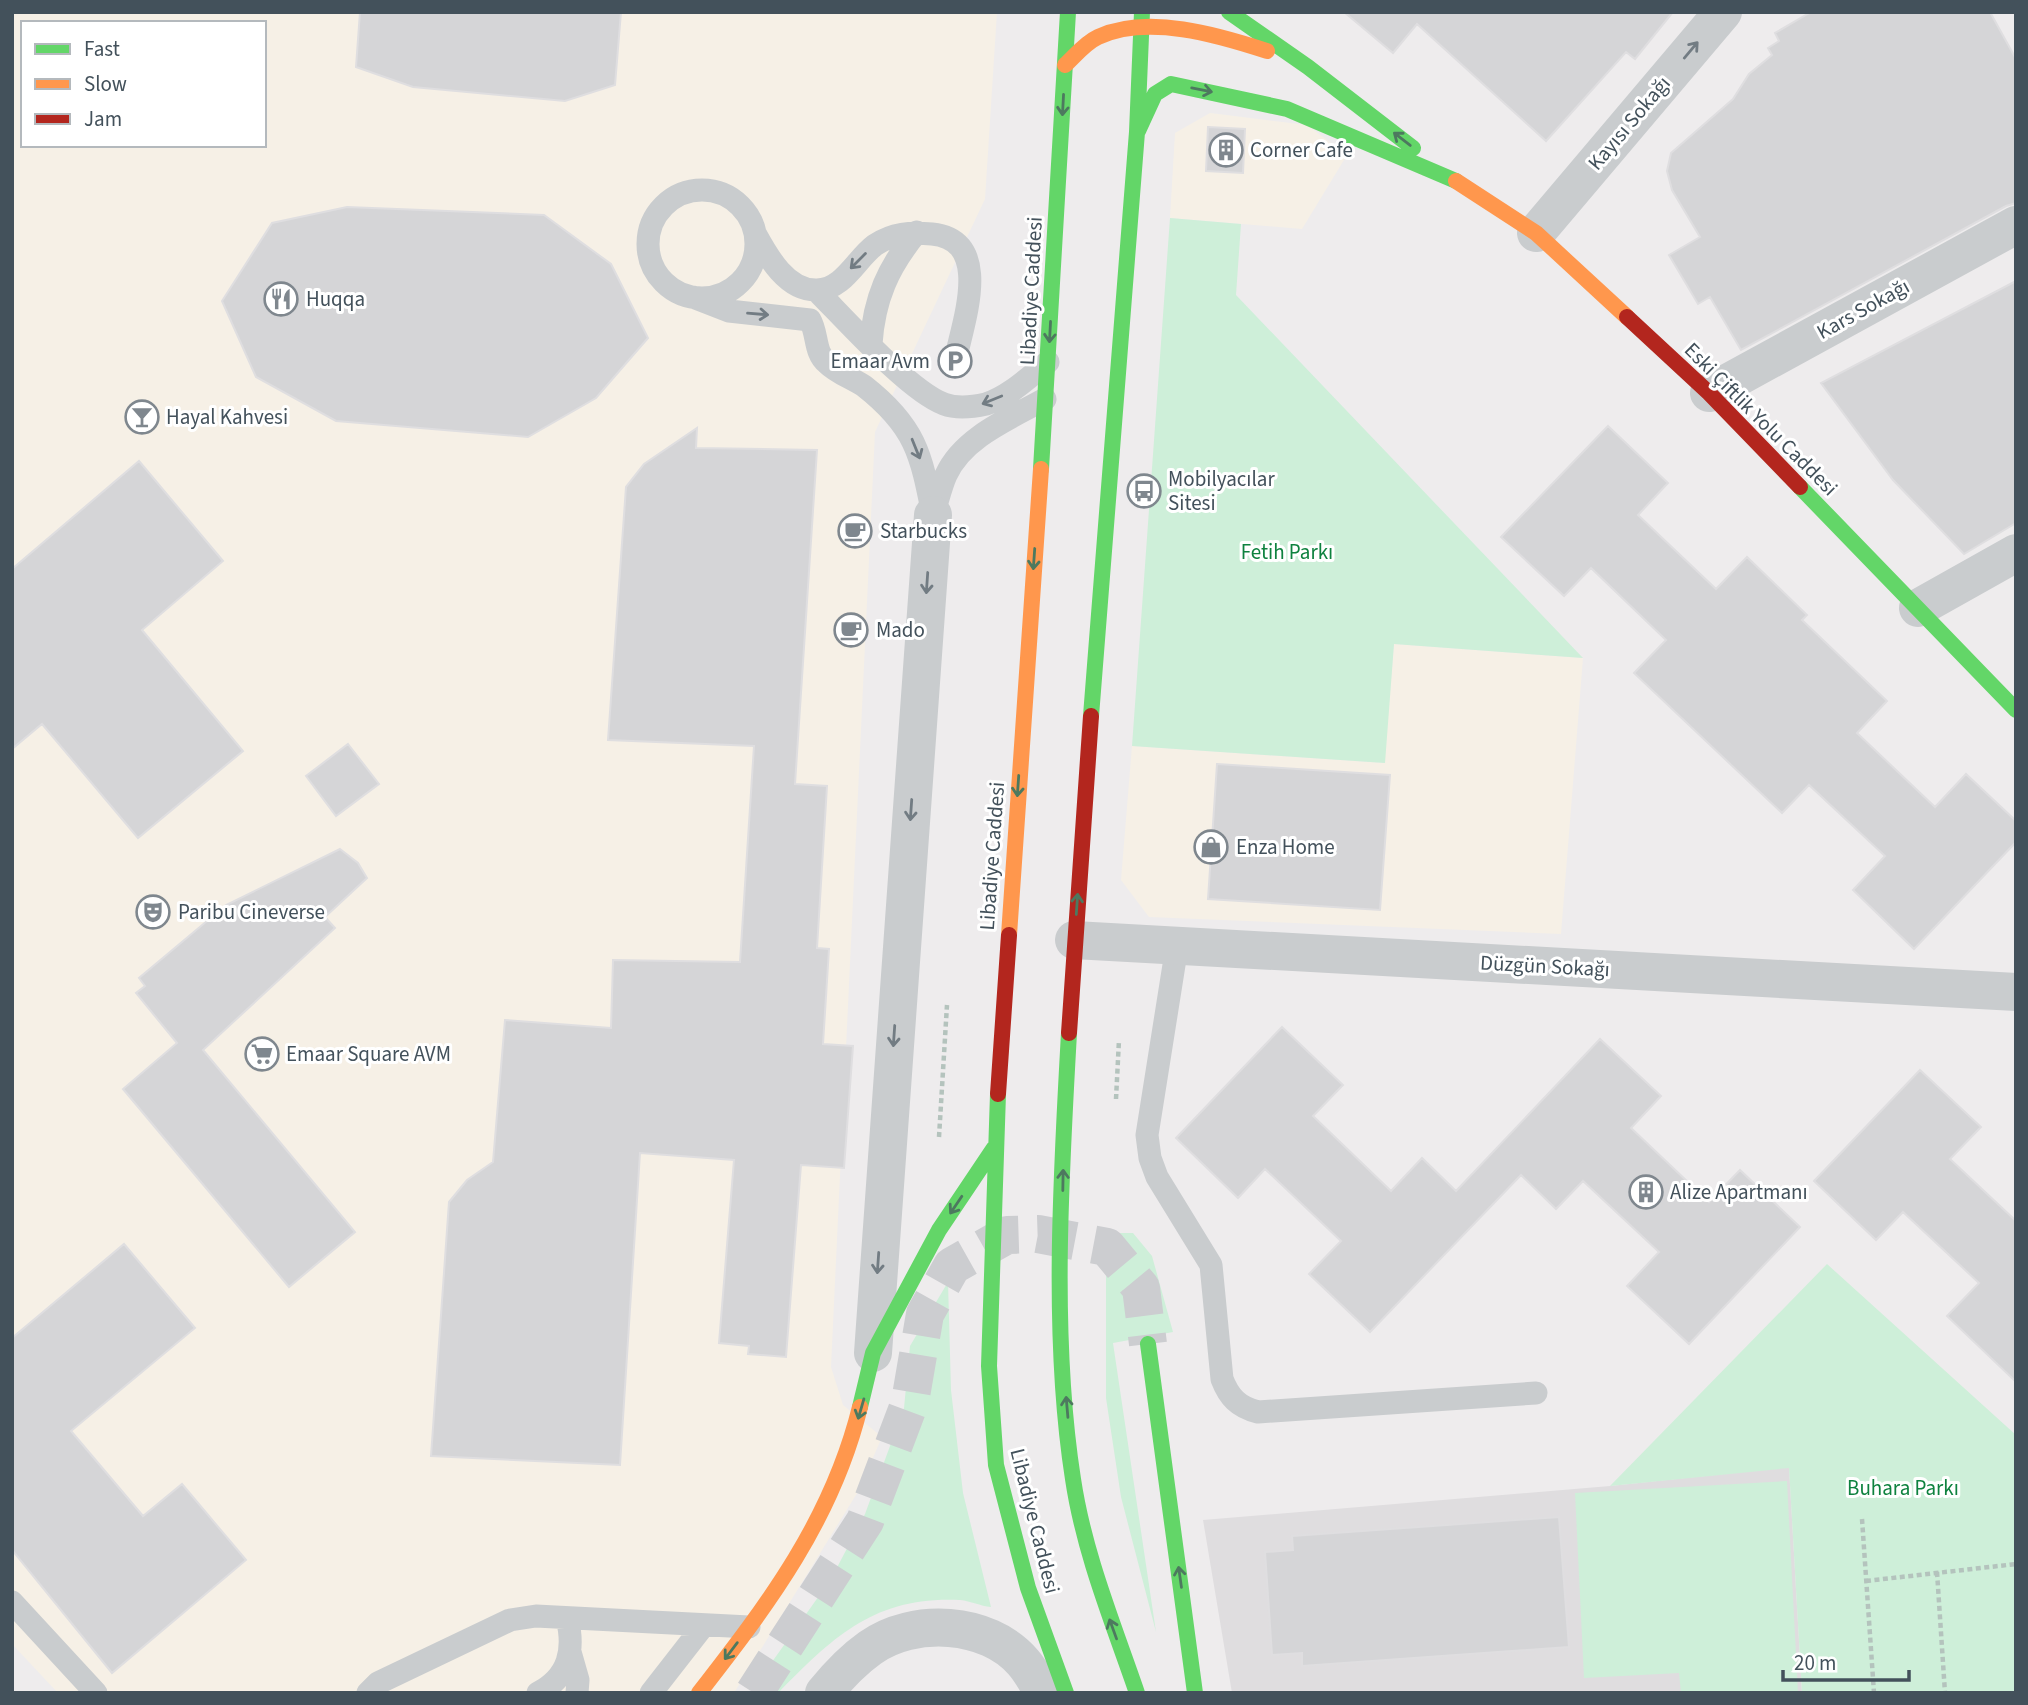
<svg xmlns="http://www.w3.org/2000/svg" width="2028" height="1705" font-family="'Source Sans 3',sans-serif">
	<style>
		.commercial { fill: #f6f0e6; fill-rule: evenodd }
		.education { fill: #dfdddf }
		.green { fill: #ceefd9 }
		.building { fill: #d5d5d7; stroke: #dfdee0; stroke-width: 2 }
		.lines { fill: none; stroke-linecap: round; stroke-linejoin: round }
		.primary-tunnel { stroke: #cccdd0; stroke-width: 38; stroke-dasharray: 38 19; stroke-linecap: butt }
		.path { stroke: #b4c3bd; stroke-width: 4.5; stroke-dasharray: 5 3.5; stroke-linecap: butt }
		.lane { stroke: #c9ccce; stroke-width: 23 }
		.street { stroke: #c9ccce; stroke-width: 38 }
		.fast { stroke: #63d668; stroke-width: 16 }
		.slow { stroke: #ff974d; stroke-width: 16 }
		.jam { stroke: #b3261e; stroke-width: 16 }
		.oneway { stroke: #727c83 }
		.oneway2 { stroke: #4d795f }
		.labels { text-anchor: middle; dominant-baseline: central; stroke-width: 6; stroke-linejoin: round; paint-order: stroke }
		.street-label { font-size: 21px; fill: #43515b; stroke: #fff }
		.poi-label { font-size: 21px; fill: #43515b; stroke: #fff; text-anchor: start }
		.park-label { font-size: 21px; fill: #0e823f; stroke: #fff }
	</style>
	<rect width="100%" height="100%" fill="#eeeced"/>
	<!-- commercial -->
	<path class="commercial" d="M12 12H997L985 199 875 432 831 1367 843 1405 882 1437 859 1490 734 1693H58L12 1644ZM23 23H264V145H23Z
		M1210 113 1307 125 1347 155 1302 229 1170 218 1175 133Z
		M1394 644 1583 658 1561 934 1149 917 1121 880 1132 746 1384 763Z"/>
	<!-- education -->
	<path class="education" d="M1789 1467 1802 1693H1232L1203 1520 1610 1486Z"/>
	<!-- green -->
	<path class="green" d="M1170 218 1241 224 1236 295 1583 658 1394 644 1385 763 1132 746Z
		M1106 1233H1133L1152 1256 1173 1332 1113 1343 1156 1632 1121 1497 1106 1398Z
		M1827 1264 2016 1435V1693H1802L1789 1468 1610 1486Z
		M948 1282 951 1390 963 1493 991 1607C980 1606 971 1601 960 1600 875 1596 834 1636 778 1693H750L831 1579 865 1514 904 1408 910 1346Z
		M1787 1481 1798 1693H1681L1679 1673 1584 1678 1575 1493Z"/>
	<!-- building -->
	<path class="building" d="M360 12H621L615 85 565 101 413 87 356 67Z
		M1344 12H1673L1635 59 1626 52 1546 141 1417 24 1393 53Z
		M1811 12H1990L2016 59V203L2006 206 1741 350 1710 297 1698 304 1669 255 1700 237 1672 190 1667 171 1671 153 1733 99 1749 74 1772 55 1768 48 1779 41 1775 33Z
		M1208 127 1245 129 1243 173 1206 171Z
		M347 207 544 215 611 264 648 338 596 398 528 437 336 421 256 377 222 301 272 223Z
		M2016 281V523L1964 554 1893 480 1821 383Z
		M1608 426 1668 483 1638 515 1716 589 1747 557 1807 615 1802 620 1887 701 1857 733 1935 807 1966 774 2016 821V842L1914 949 1853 890 1885 856 1809 785 1782 813 1634 673 1666 640 1591 568 1564 596 1501 537Z
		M697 428 696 448 817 450 795 784 827 786 817 948 829 949 823 1044 853 1046 844 1168 801 1165 786 1357 748 1354 749 1346 719 1343 734 1160 640 1153 620 1465 431 1456 449 1202 467 1180 493 1162 505 1020 611 1028 613 960 740 962 754 746 608 740 626 487 644 464Z
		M139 461 223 561 142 630 243 751 138 838 42 724 12 749V569Z
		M348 744 379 784 336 816 306 776Z
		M1217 764 1390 775 1380 910 1208 899Z
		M340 849 358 863 367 878 325 917 335 928 203 1050 355 1232 289 1287 123 1089 177 1043 136 993 145 986 139 978 226 905Z
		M1282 1027 1343 1085 1313 1116 1391 1191 1422 1158 1456 1191 1600 1039 1661 1096 1631 1128 1709 1202 1740 1170 1800 1227 1689 1344 1627 1286 1659 1252 1583 1181 1556 1209 1521 1175 1370 1332 1309 1274 1341 1241 1265 1169 1238 1198 1176 1138Z
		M1920 1070 1981 1127 1950 1159 2016 1221V1382L1947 1316 1979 1283 1903 1212 1876 1240 1814 1181Z
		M124 1244 195 1328 71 1431 143 1516 182 1484 246 1560 112 1673 12 1550V1338Z
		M1559 1517 1569 1647 1302 1666V1653L1272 1655 1265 1552 1293 1550 1292 1536Z"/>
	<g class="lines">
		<!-- primary-tunnel -->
		<path class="primary-tunnel" d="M754 1693 865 1521 910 1402 925 1314 952 1266 1007 1235 1038 1234 1107 1247 1141 1288 1148 1344"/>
		<!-- path -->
		<path class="path" d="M1116 1099 1119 1040
			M939 1137 947 1005
			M1862 1519 1874 1693
			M1937 1572 1945 1693
			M1866 1581 2016 1564"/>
		<!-- lane -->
		<path class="lane" d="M648 244a54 54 0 1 1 108 0a54 54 0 1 1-108 0Z
			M756 235C768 257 787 291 817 290 844 289 856 259 875 245 893 233 910 232 932 234 994 240 963 322 955 361
			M816 290C845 319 909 391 944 404 957 409 973 407 986 404 1010 396 1029 377 1048 362
			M693 297 729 311 810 320C818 334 814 352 827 363 837 373 852 378 864 386 915 426 921 453 933 515
			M871 344C874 299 888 267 917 232
			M934 512C938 500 941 486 946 475 963 437 1011 418 1045 399
			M1177 946 1147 1135 1150 1158 1157 1177 1211 1265 1222 1379C1229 1397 1238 1407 1258 1412L1536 1393
			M12 1602 96 1693
			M570 1652 578 1680 577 1693
			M368 1693 378 1683 510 1620 536 1616 749 1627
			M538 1693C569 1677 575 1650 567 1618
			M651 1693 704 1625"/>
		<!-- street -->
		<path class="street" d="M1536 233 1723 12
			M1709 393 2016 225
			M1918 608 2016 553
			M1074 940 2016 992
			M873 1353 933 515
			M824 1693C837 1677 853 1660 870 1648 913 1617 988 1621 1023 1662 1031 1671 1037 1683 1044 1693"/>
		<!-- fast -->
		<path class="fast" d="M1229 12 1308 67 1413 148
			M1138 131 1155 94 1171 84 1287 109 1456 181
			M1041 469 1068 12
			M1800 487 2016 710
			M1091 716 1137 132 1142 12
			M1069 1033C1061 1176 1051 1338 1073 1479 1084 1553 1113 1623 1137 1693
			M998 1094 989 1366 996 1465 1028 1588 1066 1693
			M1148 1344 1195 1693
			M860 1407 873 1353 939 1230 994 1148"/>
		<!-- slow -->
		<path class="slow" d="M1065 65C1075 56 1085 43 1098 37 1148 14 1218 35 1267 51
			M1456 181 1536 233 1627 317
			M1009 935 1041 469
			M699 1693C769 1603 832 1520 860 1407"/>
		<!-- jam -->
		<path class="jam" d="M1627 317 1709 393 1800 487
			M1069 1033 1091 716
			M998 1094 1009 935"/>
	</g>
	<!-- one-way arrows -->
	<defs><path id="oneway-shaft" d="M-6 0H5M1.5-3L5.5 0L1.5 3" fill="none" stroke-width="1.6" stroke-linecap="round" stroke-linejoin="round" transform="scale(1.75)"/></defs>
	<g class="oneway">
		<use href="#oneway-shaft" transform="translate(1691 50) rotate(-50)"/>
		<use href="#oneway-shaft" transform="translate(858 261) rotate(135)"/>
		<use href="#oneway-shaft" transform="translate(758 314) rotate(5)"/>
		<use href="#oneway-shaft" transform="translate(992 400) rotate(158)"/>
		<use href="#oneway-shaft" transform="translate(916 449) rotate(68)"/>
		<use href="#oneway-shaft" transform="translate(927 583) rotate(94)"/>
		<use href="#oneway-shaft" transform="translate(911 810) rotate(94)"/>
		<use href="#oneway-shaft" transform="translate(894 1036) rotate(94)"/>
		<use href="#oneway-shaft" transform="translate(878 1263) rotate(94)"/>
	</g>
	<g class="oneway2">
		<use href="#oneway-shaft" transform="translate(1202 90) rotate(11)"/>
		<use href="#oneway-shaft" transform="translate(1063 105) rotate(93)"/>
		<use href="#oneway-shaft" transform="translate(1402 139) rotate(-142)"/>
		<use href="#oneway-shaft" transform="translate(1050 332) rotate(93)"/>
		<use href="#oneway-shaft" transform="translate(1034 559) rotate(94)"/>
		<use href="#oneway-shaft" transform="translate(1018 786) rotate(94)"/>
		<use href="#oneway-shaft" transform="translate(1077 904) rotate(-86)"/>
		<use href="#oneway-shaft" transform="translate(1063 1180) rotate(-89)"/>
		<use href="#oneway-shaft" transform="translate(956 1205) rotate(124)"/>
		<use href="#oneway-shaft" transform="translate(1067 1407) rotate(-95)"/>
		<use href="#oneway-shaft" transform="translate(861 1409) rotate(106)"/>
		<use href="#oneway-shaft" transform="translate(1180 1577) rotate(-98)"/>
		<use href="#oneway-shaft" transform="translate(1113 1629) rotate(-110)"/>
		<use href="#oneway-shaft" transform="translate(731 1651) rotate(127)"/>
	</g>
	<!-- icons -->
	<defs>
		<symbol id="building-ring" viewBox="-11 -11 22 22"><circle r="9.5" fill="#fff" stroke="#7f878e" stroke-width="1.5"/><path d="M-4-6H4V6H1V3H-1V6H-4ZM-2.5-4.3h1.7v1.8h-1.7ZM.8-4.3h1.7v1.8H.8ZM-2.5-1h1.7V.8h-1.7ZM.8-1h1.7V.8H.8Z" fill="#7f878e"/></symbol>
		<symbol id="restaurant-ring" viewBox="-11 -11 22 22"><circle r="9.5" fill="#fff" stroke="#7f878e" stroke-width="1.5"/><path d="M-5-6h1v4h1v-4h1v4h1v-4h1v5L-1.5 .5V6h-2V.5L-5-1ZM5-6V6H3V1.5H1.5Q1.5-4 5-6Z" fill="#7f878e"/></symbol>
		<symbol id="parking-ring" viewBox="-11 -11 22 22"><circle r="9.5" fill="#fff" stroke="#7f878e" stroke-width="1.5"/><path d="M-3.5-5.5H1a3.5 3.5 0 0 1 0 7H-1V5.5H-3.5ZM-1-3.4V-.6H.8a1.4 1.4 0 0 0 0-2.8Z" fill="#7f878e"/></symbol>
		<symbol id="bar-ring" viewBox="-11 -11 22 22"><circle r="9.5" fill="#fff" stroke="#7f878e" stroke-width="1.5"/><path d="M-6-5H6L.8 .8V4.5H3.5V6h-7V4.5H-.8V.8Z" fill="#7f878e"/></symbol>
		<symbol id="bus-ring" viewBox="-11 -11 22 22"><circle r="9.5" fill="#fff" stroke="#7f878e" stroke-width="1.5"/><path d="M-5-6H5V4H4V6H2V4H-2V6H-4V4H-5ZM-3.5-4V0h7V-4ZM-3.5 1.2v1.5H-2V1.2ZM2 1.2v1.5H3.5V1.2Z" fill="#7f878e"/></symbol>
		<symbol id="cafe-ring" viewBox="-11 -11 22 22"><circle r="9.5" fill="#fff" stroke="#7f878e" stroke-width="1.5"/><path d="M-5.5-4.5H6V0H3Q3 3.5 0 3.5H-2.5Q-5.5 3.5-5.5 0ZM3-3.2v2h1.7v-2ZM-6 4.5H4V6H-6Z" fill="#7f878e"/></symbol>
		<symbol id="shop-ring" viewBox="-11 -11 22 22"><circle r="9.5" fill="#fff" stroke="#7f878e" stroke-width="1.5"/><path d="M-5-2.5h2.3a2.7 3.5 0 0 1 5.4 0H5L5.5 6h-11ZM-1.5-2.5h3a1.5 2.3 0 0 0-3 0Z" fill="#7f878e"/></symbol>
		<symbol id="theatre-ring" viewBox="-11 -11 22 22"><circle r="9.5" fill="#fff" stroke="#7f878e" stroke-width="1.5"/><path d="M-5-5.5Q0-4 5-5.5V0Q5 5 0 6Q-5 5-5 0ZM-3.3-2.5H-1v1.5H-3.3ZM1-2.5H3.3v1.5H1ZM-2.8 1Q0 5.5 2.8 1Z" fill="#7f878e"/></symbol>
		<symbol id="supermarket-ring" viewBox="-11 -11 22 22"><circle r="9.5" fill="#fff" stroke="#7f878e" stroke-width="1.5"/><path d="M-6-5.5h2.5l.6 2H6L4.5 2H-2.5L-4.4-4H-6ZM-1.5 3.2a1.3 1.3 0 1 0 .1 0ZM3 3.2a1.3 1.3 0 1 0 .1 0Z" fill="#7f878e"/></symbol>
	</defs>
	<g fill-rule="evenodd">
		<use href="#building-ring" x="1207" y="131" width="38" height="38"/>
		<use href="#restaurant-ring" x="262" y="280" width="38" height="38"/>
		<use href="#parking-ring" x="936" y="342" width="38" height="38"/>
		<use href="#bar-ring" x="123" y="398" width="38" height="38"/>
		<use href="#bus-ring" x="1125" y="472" width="38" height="38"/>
		<use href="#cafe-ring" x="836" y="512" width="38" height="38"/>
		<use href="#cafe-ring" x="832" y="611" width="38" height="38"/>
		<use href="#shop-ring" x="1192" y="828" width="38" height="38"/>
		<use href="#theatre-ring" x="134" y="893" width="38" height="38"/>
		<use href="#supermarket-ring" x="243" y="1035" width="38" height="38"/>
		<use href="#building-ring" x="1627" y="1173" width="38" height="38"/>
	</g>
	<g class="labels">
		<!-- street labels -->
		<g class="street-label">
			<text transform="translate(1629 123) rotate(-50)">Kayısı Sokağı</text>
			<text transform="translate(1031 291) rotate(-87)">Libadiye Caddesi</text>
			<text transform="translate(1863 309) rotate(-29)">Kars Sokağı</text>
			<text transform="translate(1761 419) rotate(45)">Eski Çiftlik Yolu Caddesi</text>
			<text transform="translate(992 856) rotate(-86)">Libadiye Caddesi</text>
			<text transform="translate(1545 966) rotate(3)">Düzgün Sokağı</text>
			<text transform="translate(1035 1521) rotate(76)">Libadiye Caddesi</text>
		</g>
		<!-- poi labels -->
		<g class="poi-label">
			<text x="1250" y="150">Corner Cafe</text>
			<text x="306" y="299">Huqqa</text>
			<text x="930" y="361" text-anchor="end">Emaar Avm</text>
			<text x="166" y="417">Hayal Kahvesi</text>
			<text x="1168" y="479">Mobilyacılar<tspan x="1168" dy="24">Sitesi</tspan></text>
			<text x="880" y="531">Starbucks</text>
			<text x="876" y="630">Mado</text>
			<text x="1236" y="847">Enza Home</text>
			<text x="178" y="912">Paribu Cineverse</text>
			<text x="286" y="1054">Emaar Square AVM</text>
			<text x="1670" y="1192">Alize Apartmanı</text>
		</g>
		<!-- park labels -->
		<g class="park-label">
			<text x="1287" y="552">Fetih Parkı</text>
			<text x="1903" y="1488">Buhara Parkı</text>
		</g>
	</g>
	<!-- border -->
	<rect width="2028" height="1705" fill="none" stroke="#43515b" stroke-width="28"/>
	<!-- legend -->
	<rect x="21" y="21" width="245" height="126" fill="#ffffff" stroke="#b4b9bd" stroke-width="2"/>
	<rect x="35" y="44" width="35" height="10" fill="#63d668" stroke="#b4b9bd" stroke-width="2"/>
	<text x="84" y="56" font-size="21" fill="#43515b">Fast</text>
	<rect x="35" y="79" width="35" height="10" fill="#ff974d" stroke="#b4b9bd" stroke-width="2"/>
	<text x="84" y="91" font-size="21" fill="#43515b">Slow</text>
	<rect x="35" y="114" width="35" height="10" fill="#b3261e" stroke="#b4b9bd" stroke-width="2"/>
	<text x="84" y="126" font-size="21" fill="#43515b">Jam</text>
	<!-- scale -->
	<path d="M1783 1670v10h126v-10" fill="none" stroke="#43515b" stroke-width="3.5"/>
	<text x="1794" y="1670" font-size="21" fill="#43515b" stroke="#ffffff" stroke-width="5" paint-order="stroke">20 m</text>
</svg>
